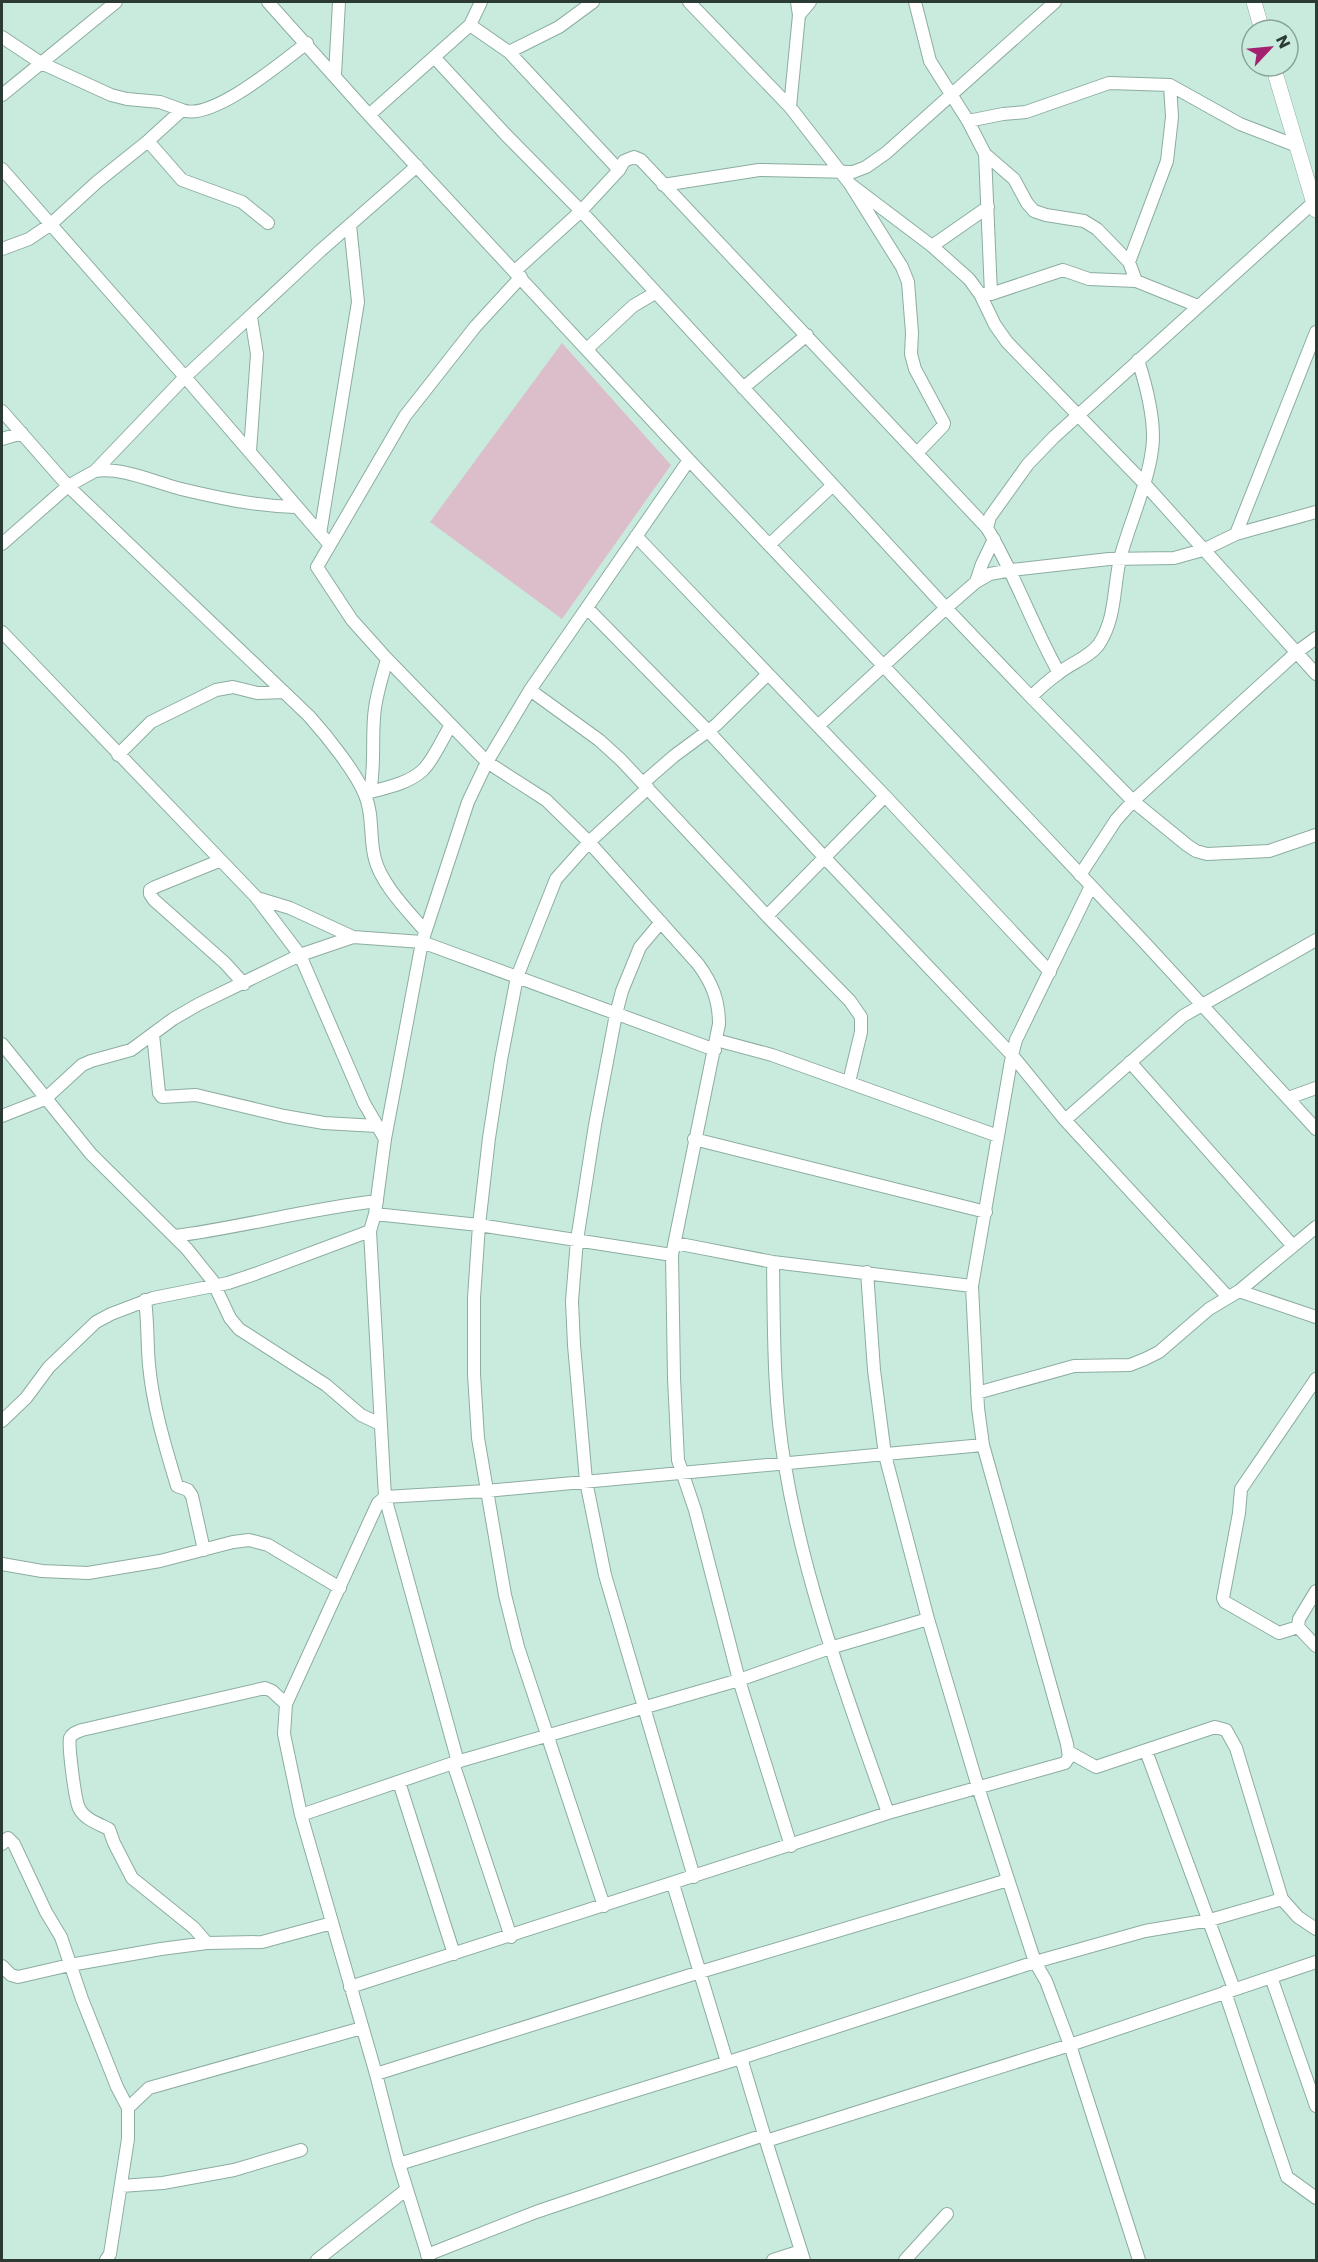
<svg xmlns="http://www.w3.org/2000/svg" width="1318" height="2262" font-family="Poppins,sans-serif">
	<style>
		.grass { fill: #dcbecb }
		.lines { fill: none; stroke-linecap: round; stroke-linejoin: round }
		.minor-casing { stroke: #8cada0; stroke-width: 14 }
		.tertiary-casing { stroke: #8cada0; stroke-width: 16 }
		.minor { stroke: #fff; stroke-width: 12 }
		.tertiary { stroke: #fff; stroke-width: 15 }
	</style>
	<rect width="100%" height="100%" fill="#c8ebdd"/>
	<!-- grass -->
	<path class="grass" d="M562 343 671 465 562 619 430 522Z"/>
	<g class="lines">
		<defs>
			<path id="minor" d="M268 2 369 115 689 460 1145 943 1316 1129
				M689 2 790 107 850 184 902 267 908 282 912 333 911 354 915 369 944 423 943 426 917 453
				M915 2 930 61 968 121 985 154 991 294
				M799 15 810 2
				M470 25 509 52 619 170
				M2 37 41 63 111 95 127 99 160 102 182 110
				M509 52 559 27 593 2
				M434 57 506 135 581 211 946 608 1031 697 1133 801 1187 845 1196 851 1207 854 1269 851 1316 835
				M335 75 339 2
				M2 95 116 2
				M790 107 799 15 797 2
				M369 115 470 25 481 2
				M968 121 1003 114 1026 112 1109 83 1170 85 1240 124 1297 146
				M148 141 182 180 242 202 268 223
				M985 154 1014 179 1027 203 1034 211 1046 215 1084 221 1097 229 1129 262 1136 281
				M2 169 185 377 330 545
				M850 184 932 246 969 279 980 294 995 325 1007 342 1143 482 1316 674
				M663 185 759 170 853 172 866 167 886 153 1055 2
				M932 246 988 207
				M2 249 29 239 51 224 97 182 148 141 182 110C212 122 283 61 307 43
				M1129 262 1167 161 1172 117 1170 85
				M515 271 581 211 619 170 624 161 634 157 641 160 987 528
				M521 277 475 327 405 416 317 567 352 620 387 659 487 762 546 800 589 842 698 964C712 983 719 1000 719 1024L672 1255 674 1378 678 1460 695 1510 739 1680 791 1846
				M984 294H991L1063 270 1089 279 1136 281 1198 306
				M587 349 633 306 655 293
				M743 388 807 335
				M2 411 68 486 309 716C326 735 356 772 365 795 374 816 369 839 375 859 381 884 409 912 425 931
				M2 439 22 433
				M250 451 257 354 251 317
				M95 471C122 467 154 482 181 489 219 498 256 506 295 507
				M320 534 358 302 350 225
				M1236 534 1316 332
				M636 536 885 796 1050 972
				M2 544 68 486 95 471 185 377 320 251 417 166
				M769 545 833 485
				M976 582 982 564 994 539
				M587 608 708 731 824 857 1012 1055 1065 1120 1228 1297
				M2 632 256 897 300 955 364 1103 385 1139
				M1059 673C1032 625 1015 574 987 528L990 517 1028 464 1054 437 1314 202
				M530 690 599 740 621 760 767 916 850 1001 861 1017V1032L849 1082
				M1031 697C1040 688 1049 680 1059 673 1071 663 1090 657 1099 644 1117 617 1113 584 1121 555 1130 523 1148 482 1152 450 1156 424 1146 385 1138 360
				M818 726 946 608 976 582 990 574 1011 570 1109 559 1174 558 1203 550 1236 534 1316 512
				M118 755 151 722 216 690 233 687 257 693 284 692
				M643 783 674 756 716 725 768 674
				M370 792C375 767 372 743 374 718 375 697 382 678 387 659
				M366 793C385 788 408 784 423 770 434 759 442 739 451 725
				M219 861 155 887 150 890V894L154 900 225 963 244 984
				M1080 875 1116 820 1133 801 1297 652 1316 638
				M257 898 290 908 353 937
				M767 916 885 796
				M661 922 640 947 622 991 616 1014 595 1125 577 1240 572 1301 574 1345 586 1481 605 1575 694 1877
				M153 1034 159 1093 162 1097 196 1095 284 1116 324 1123 377 1126
				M2 1044 91 1154 187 1249 212 1280 230 1318 239 1329 326 1385 361 1415 380 1424
				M1130 1062 1293 1246
				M1288 1098 1316 1088
				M2 1116 45 1099 82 1065 91 1061 131 1050 173 1019 199 1004 300 955 353 937 422 942 715 1050
				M1065 1120 1183 1016 1316 940
				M998 1136 1012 1055 1016 1040 1091 886
				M694 1139 986 1212
				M375 1214 479 1225 672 1255
				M175 1236C243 1227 308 1209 377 1201
				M675 1243 773 1262 972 1286
				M773 1262C774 1329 773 1399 785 1466 805 1586 848 1699 888 1813
				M867 1272 874 1370 885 1455 928 1619 978 1787 1035 1962 1046 1981 1070 2045 1139 2260
				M1239 1291 1316 1317
				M145 1300C148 1322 147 1343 149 1365 153 1407 165 1446 177 1486L188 1490 192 1496 204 1550
				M977 1393 1074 1366 1130 1365 1145 1359 1159 1352 1209 1309 1239 1291 1316 1227
				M2 1421 26 1398 49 1367 96 1322 111 1314 153 1298 228 1283 255 1274 370 1231
				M2 1564 42 1571 88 1573 160 1561 233 1542 249 1540 268 1545 340 1588
				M1298 1627 1279 1633 1225 1602 1223 1598 1239 1513 1241 1489 1316 1379
				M1298 1627 1299 1619 1316 1591
				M1298 1627 1316 1646
				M1146 1751 1234 1989
				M1069 1752 1096 1767 1215 1727 1226 1730 1236 1748 1282 1899 1298 1917 1316 1929
				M458 1762 385 1497 486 1491 983 1445
				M453 1763 511 1937
				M399 1782 454 1954
				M301 1815 453 1763 739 1680 830 1648 928 1619
				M2 1844 8 1838 14 1844 46 1912 61 1937 82 1999 117 2087 128 2108V2139L110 2254 106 2260
				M673 1884 727 2062
				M604 1906 518 1647 505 1595 478 1438 474 1374V1298L479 1225 489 1138 501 1060 517 977 556 879 589 842 648 788
				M207 1943 194 1928 132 1878 114 1843 109 1829C99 1824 84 1819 79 1808 75 1800 68 1745 70 1738 72 1733 77 1732 82 1730L265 1688 272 1691 286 1704
				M2 1966 11 1975 18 1977 70 1965 161 1949 207 1943 262 1942 332 1923
				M1271 1977 1316 2106
				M350 1987 888 1813 1065 1763 1069 1757 1067 1744 983 1445 978 1408 972 1286 998 1136 772 1055 716 1040
				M1225 1992 1287 2177 1316 2198
				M741 2058 766 2141 1070 2045 1316 1962
				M376 2074 700 1972 1008 1880
				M128 2108 149 2088 362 2028
				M766 2141 804 2260
				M399 2164 741 2058 1035 1962 1145 1931 1210 1920 1282 1899
				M121 2186 163 2183 234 2170 301 2150
				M427 2255 536 2212 764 2135
				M317 2260 407 2189
				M429 2260 399 2164 376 2074 301 1815 284 1734 286 1704 372 1516 378 1503 385 1497 370 1231 375 1214 385 1139 422 942 468 802 487 762 530 690 689 460
				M773 2260 801 2251
				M905 2260 947 2214"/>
			<path id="tertiary" d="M1254 2 1262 30
				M1273 66 1316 210"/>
		</defs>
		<!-- minor casing -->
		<use href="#minor" class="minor-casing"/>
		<!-- tertiary casing -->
		<use href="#tertiary" class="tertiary-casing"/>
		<!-- minor -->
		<use href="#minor" class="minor"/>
		<!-- tertiary -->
		<use href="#tertiary" class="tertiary"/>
	</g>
	<!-- border -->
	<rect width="1318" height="2262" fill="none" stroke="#2c3a34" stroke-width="6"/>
	<!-- north arrow -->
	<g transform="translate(1270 48) rotate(64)"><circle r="28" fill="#c8ebdd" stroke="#8aa499" stroke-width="1.5"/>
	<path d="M0-4.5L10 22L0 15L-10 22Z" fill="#a4216f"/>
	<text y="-9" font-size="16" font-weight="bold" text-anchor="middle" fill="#2c3a34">N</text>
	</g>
</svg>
